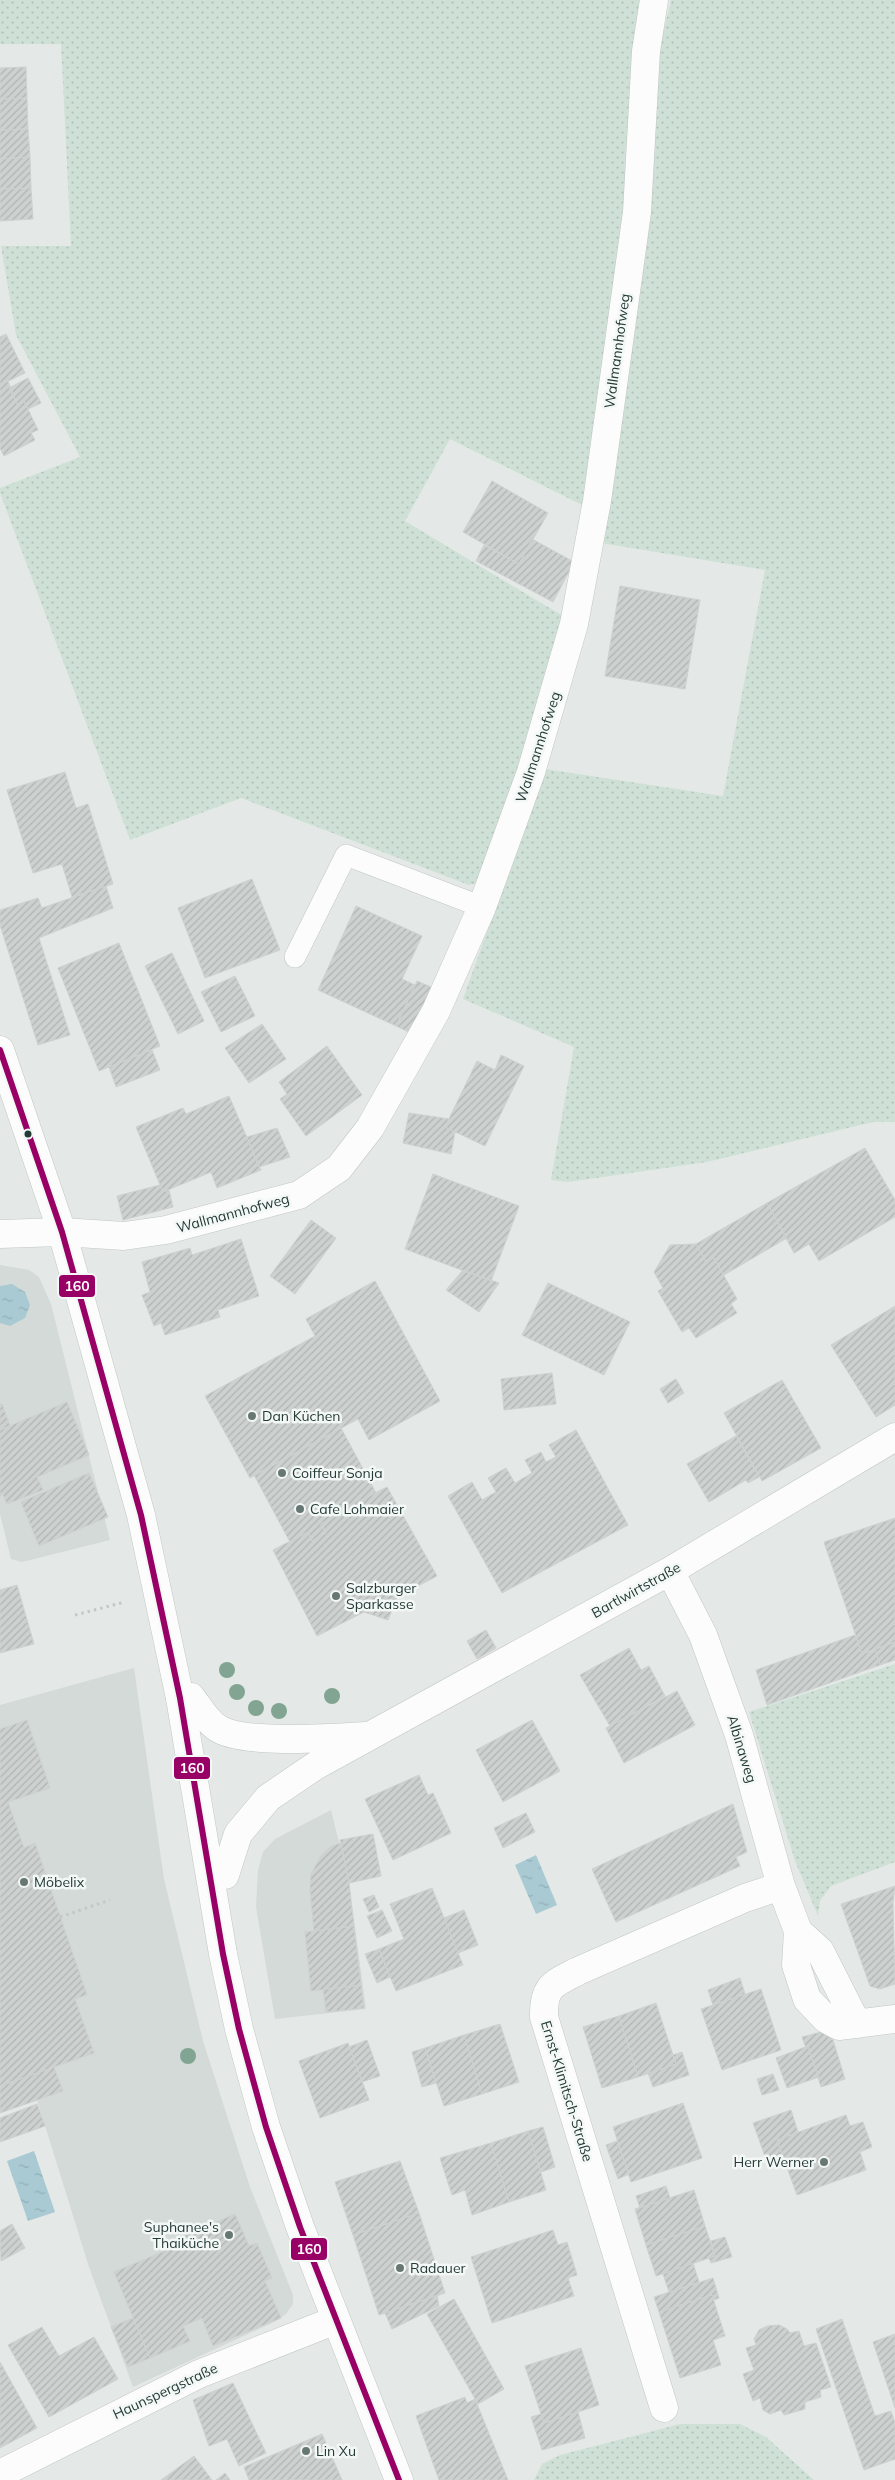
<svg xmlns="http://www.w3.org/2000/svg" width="895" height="2480" font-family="Mulish,sans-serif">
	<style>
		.built { fill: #d3dad7 }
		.grass { fill: url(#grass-dots) }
		.water { fill: url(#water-ripples) }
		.building { fill: url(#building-hatch); stroke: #cdd2d0 }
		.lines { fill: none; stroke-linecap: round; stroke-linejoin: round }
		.service-casing { stroke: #c1c6c4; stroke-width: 22 }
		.minor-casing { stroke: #c1c6c4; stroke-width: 29 }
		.secondary-casing { stroke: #c0c7c4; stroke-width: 29 }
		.path { stroke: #c1c9c6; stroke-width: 3; stroke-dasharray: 2.5 4; stroke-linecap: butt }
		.service { stroke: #fbfcfb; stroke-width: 21 }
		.minor { stroke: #fbfcfb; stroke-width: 28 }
		.secondary { stroke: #fbfcfb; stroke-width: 28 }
		.bus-1-casing { stroke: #f3f8f6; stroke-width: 10 }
		.bus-1 { stroke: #906; stroke-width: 6 }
		.tree { fill: #82a593 }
		.bus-dot { fill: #243a36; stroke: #f3f8f6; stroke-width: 2 }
		.poi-dot { fill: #677774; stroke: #f3f8f6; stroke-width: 2 }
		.labels { text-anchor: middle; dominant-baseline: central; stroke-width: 5; stroke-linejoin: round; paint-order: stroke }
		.street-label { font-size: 14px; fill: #243a36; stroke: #f3f8f6 }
		.poi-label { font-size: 14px; fill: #243a36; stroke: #f3f8f6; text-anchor: start }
		.line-badge { stroke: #f3f8f6; stroke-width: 2 }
		.badge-label { font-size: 14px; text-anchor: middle; font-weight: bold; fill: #fff }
	</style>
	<defs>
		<pattern id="grass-dots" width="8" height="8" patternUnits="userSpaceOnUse" patternTransform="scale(1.25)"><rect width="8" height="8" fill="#cfe1d6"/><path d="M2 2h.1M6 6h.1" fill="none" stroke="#b2c2b8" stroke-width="1.8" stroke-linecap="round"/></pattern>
		<pattern id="water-ripples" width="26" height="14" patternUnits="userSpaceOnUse" patternTransform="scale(1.25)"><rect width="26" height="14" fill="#a9cad3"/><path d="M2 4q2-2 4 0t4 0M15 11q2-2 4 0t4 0" fill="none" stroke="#91aeb6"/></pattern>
		<pattern id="building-hatch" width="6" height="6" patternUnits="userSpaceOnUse" patternTransform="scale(1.25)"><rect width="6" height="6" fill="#cdd2d0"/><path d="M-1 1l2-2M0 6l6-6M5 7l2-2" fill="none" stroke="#b0b5b3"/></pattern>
	</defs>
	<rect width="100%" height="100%" fill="#e4e9e7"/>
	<!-- built -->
	<path class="built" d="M0 1265 29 1270 39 1277 51 1304 110 1540 22 1562 11 1559 0 1514Z
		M134 1668 164 1879 203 2041 250 2187 293 2295V2304L286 2314 274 2322 133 2387 89 2267 37 2100 0 2113V1705Z
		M331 1810 349 1883 366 2009 275 2019 256 1907 258 1870 263 1852 275 1839Z"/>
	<!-- grass -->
	<path class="grass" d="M0 0H641L627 218 586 507 450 439 405 521 568 619 549 687 477 883 469 885 241 798 130 840 0 493V488L80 457 16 335 1 246H71L61 44H0Z
		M671 0H895V1122H873L707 1162 568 1182 551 1180 574 1047 463 999 545 769 723 796 765 570 601 543 655 69Z
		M895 1664V1862L831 1886 820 1901 818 1916 795 1861 749 1712Z
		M680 2424H740L766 2437 814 2480H534L542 2464 560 2455Z"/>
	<!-- water -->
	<path class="water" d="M12 1284 25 1292 30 1305 25 1318 10 1326 0 1323V1286Z
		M536 1855 557 1905 536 1914 515 1865Z
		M34 2151 55 2212 28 2221 7 2161Z"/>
	<!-- building -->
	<path class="building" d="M26 67 27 98 0 99V68Z
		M27 98 28 129 0 130V99Z
		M28 129 30 157 0 159V130Z
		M30 157 31 188 0 189V159Z
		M31 188 33 219 0 221V189Z
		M6 334 25 373 0 385V337Z
		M28 378 41 403 28 409 24 401 17 404 9 388Z
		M8 381 17 404 24 401 38 430 31 433 35 440 4 456 0 448V385Z
		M492 481 548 513 519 564 463 532Z
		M532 539 574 562 553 602 476 561 484 545 519 564Z
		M620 586 700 600 685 689 605 676Z
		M65 772 76 808 88 804 113 884 72 897 62 864 33 873 7 790Z
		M252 879 280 950 205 978 178 908Z
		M106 886 113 908 39 938 70 1035 38 1045 0 925V910L38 898 42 908Z
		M356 906 422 936 402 979 415 985 396 1026 318 990Z
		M119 943 160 1046 99 1071 58 968Z
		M172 953 204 1021 178 1034 145 966Z
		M235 976 255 1016 221 1032 201 992Z
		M417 981 431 987 411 1033 396 1026Z
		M262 1024 286 1059 249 1083 225 1048Z
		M327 1046 362 1095 306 1136 280 1099 287 1094 279 1082Z
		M152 1050 160 1070 116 1087 109 1067Z
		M501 1055 524 1066 485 1146 445 1127 477 1061 495 1070Z
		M229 1096 261 1170 217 1188 211 1172 163 1192 136 1127 183 1108 186 1114Z
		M409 1113 449 1119 445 1127 455 1132 451 1154 403 1143Z
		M277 1128 290 1157 259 1167 247 1137Z
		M865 1148 895 1200V1217L819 1261 809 1244 794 1253 767 1203Z
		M433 1174 519 1206 491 1281 405 1249Z
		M160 1185 163 1192 169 1190 173 1207 123 1220 117 1196Z
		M767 1203 787 1238 724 1275 714 1258 706 1262 696 1244Z
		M311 1220 336 1238 295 1294 270 1276Z
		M241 1239 259 1296 218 1310 220 1317 165 1335 161 1323 154 1326 142 1295 150 1292 142 1262 190 1248 192 1255Z
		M696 1244 706 1262 714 1258 737 1299 731 1304 737 1313 696 1338 689 1328 682 1332 658 1291 663 1288 654 1272 670 1245Z
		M463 1270 499 1283 479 1312 446 1290Z
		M375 1281 440 1401 369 1440 358 1419 250 1478 205 1396 315 1336 306 1319Z
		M548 1283 630 1322 604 1375 522 1335Z
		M895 1306V1405L876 1417 831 1345Z
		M552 1373 556 1404 504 1410 501 1379Z
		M676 1379 684 1393 668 1403 660 1389Z
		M782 1380 821 1448 762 1481 724 1413Z
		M67 1402 89 1455 37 1477 43 1490 7 1504 3 1495 0 1496V1430Z
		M2 1404 10 1426 0 1430V1405Z
		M341 1428 376 1493 359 1501 365 1513 350 1521 345 1511 321 1524 326 1533 312 1541 308 1532 290 1542 254 1475Z
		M576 1430 628 1525 502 1593 448 1496 472 1482 482 1500 496 1492 488 1478 506 1468 515 1483 532 1473 525 1460 541 1452 546 1462 556 1457 549 1445Z
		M736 1436 759 1477 748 1483 746 1480 709 1502 687 1464Z
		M89 1473 108 1517 39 1546 21 1502Z
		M387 1487 437 1576 397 1597 388 1620 364 1612 317 1636 273 1550 308 1532 312 1541 326 1533 321 1524 345 1511 350 1521 365 1513 359 1501Z
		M895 1518V1642L862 1654 824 1542Z
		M17 1585 34 1644 0 1653V1590Z
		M486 1630 496 1648 477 1659 467 1641Z
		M855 1635 862 1654 875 1649 880 1665 767 1705 756 1670Z
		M895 1642V1660L880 1665 875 1649Z
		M629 1648 641 1670 649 1666 665 1696 610 1726 580 1675Z
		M677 1691 695 1725 624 1763 606 1728Z
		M27 1720 50 1788 8 1802 24 1848 35 1843 87 1995 75 1999 94 2053 0 2086V1729Z
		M532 1720 560 1771 503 1802 476 1750Z
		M419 1775 428 1795 433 1793 451 1833 393 1860 365 1799Z
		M733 1804 747 1852 736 1857 740 1866 616 1922 592 1869Z
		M526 1813 535 1832 503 1848 494 1828Z
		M373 1834 381 1876 349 1883 340 1840Z
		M341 1843 349 1883 354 1926 314 1931 310 1890 311 1874 321 1856 330 1847Z
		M895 1886 893 1903 895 1984 880 1989 870 1986 841 1904Z
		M432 1888 463 1965 396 1991 379 1949 404 1939 390 1904Z
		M374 1895 379 1907 369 1912 363 1899Z
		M382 1910 392 1931 377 1938 367 1916Z
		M464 1910 478 1945 458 1953 444 1918Z
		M354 1926 361 1985 311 1991 305 1932Z
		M379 1949 390 1977 377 1983 365 1954Z
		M740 1978 745 1994 713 2005 708 1990Z
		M361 1985 364 2008 326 2012 323 1989Z
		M761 1989 781 2050 722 2070 701 2009Z
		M656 2003 676 2064 638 2077 619 2016Z
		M619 2016 638 2077 602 2088 583 2027Z
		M500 2024 519 2082 482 2094 464 2035Z
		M821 2032 833 2040 845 2079 821 2087 808 2046 806 2048 802 2037Z
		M464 2035 482 2094 444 2106 425 2048Z
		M367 2040 380 2076 362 2082 349 2047Z
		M348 2043 369 2100 320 2118 299 2061Z
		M808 2046 819 2077 787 2088 776 2058Z
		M425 2048 436 2083 422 2087 412 2052Z
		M682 2052 689 2075 653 2087 648 2073 676 2064 673 2055Z
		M54 2067 63 2091 0 2113V2086Z
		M773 2074 779 2090 762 2095 757 2079Z
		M683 2103 702 2158 631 2182 613 2127Z
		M37 2104 45 2126 0 2142V2118Z
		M791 2110 798 2132 777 2140 782 2154 766 2159 753 2123Z
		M846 2115 850 2126 863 2122 872 2147 860 2152 866 2170 797 2195 777 2140Z
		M543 2127 555 2167 541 2172 528 2131Z
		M528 2131 546 2190 509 2202 491 2143Z
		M617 2141 629 2174 618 2179 606 2145Z
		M491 2143 509 2202 472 2215 465 2190 452 2195 440 2158Z
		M400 2161 419 2213 353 2235 335 2182Z
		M666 2186 670 2198 640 2208 636 2196Z
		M694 2190 705 2226 646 2245 635 2209Z
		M419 2213 445 2293 379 2315 353 2235Z
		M235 2214 249 2246 257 2243 272 2278 265 2281 281 2318 213 2346 202 2318 183 2326 190 2341 150 2358 114 2272 172 2248 170 2242Z
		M12 2224 25 2248 1 2261 0 2231Z
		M705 2226 715 2256 656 2276 646 2245Z
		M553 2230 558 2245 567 2242 577 2275 568 2278 574 2296 492 2323 471 2257Z
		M725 2237 732 2257 711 2263 709 2258 715 2256 711 2241Z
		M693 2263 699 2282 669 2292 663 2274Z
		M713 2278 719 2298 714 2300 712 2295 659 2312 654 2297Z
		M437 2295 439 2306 392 2329 385 2313Z
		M712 2295 725 2336 713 2340 721 2365 680 2378 659 2312Z
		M454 2299 504 2389 478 2404 427 2314Z
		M133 2318 150 2358 128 2367 111 2327Z
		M842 2319 875 2416 891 2411 895 2423V2459L864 2470 816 2329Z
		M779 2325 787 2329 790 2333 799 2331 804 2346 816 2343 831 2387 820 2390 821 2397 805 2402V2409L784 2415 781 2410 770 2414 763 2410 760 2398 753 2401 743 2374 754 2370 746 2348 756 2345 754 2339 759 2330 767 2326Z
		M42 2327 59 2356 94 2337 118 2379 49 2417 8 2345Z
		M895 2334V2408L873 2342Z
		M581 2348 599 2405 544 2423 525 2366Z
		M0 2362 37 2428 0 2448Z
		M233 2383 266 2453 239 2466 227 2439 209 2446 193 2400Z
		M465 2397 467 2403 475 2399 508 2480H439L416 2416Z
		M578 2412 585 2438 542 2450 531 2417 541 2414 544 2423Z
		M322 2434 342 2480H249L244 2467Z
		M194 2456 212 2480H161Z
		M225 2473 230 2480H216Z"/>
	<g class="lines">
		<defs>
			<path id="service" d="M295 957 346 855 482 907"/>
			<path id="minor" d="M0 1234 62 1232 124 1236 166 1230 299 1195 339 1168 370 1128 436 1011 482 907 531 772 574 624 597 501 637 212 646 51 654 0
				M670 1571 703 1635 739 1735 781 1886 798 1931 796 1965 807 1999 826 2019 839 2026 895 2019
				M180 1698 191 1697C198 1706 206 1720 216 1727 239 1745 334 1738 366 1736
				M211 1877 225 1875 238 1834 268 1798 315 1766 670 1571 895 1437
				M798 1931 820 1951 857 2024
				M664 2408 544 2017C543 1986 553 1984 578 1971L745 1898 781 1886
				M0 2474 199 2374 336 2320"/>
			<path id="secondary" d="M0 1050 62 1232 141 1515 180 1698 223 1954 239 2029 266 2127 300 2227 399 2480"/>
		</defs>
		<!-- service casing -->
		<use href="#service" class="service-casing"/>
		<!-- minor casing -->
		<use href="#minor" class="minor-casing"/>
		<!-- secondary casing -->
		<use href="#secondary" class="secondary-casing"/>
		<!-- path -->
		<path class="path" d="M75 1615 125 1602
			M60 1917 110 1900"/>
		<!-- service -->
		<use href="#service" class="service"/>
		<!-- minor -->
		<use href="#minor" class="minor"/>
		<!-- secondary -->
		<use href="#secondary" class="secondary"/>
		<defs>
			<path id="bus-1" d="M0 1050 62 1232 141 1515 180 1698 223 1954 239 2029 266 2127 300 2227 399 2480"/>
		</defs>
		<!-- bus-1 casing -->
		<use href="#bus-1" class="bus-1-casing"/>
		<!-- bus-1 -->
		<use href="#bus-1" class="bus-1"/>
	</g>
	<!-- trees -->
	<g class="tree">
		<circle cx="227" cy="1670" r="8"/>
		<circle cx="237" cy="1692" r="8"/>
		<circle cx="332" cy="1696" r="8"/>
		<circle cx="256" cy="1708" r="8"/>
		<circle cx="279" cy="1711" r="8"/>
		<circle cx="188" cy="2056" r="8"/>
	</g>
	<!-- markers -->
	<circle class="bus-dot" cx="28" cy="1134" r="4.5"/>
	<g class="poi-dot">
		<circle cx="252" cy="1416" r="5"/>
		<circle cx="282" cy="1473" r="5"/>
		<circle cx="300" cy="1509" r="5"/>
		<circle cx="336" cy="1596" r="5"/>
		<circle cx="24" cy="1882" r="5"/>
		<circle cx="824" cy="2162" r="5"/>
		<circle cx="229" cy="2235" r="5"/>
		<circle cx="400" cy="2268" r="5"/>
		<circle cx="306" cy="2451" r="5"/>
	</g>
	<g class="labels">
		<!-- street labels -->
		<g class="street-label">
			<text transform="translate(617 351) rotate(-82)">Wallmannhofweg</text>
			<text transform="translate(538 747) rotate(-72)">Wallmannhofweg</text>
			<text transform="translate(233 1213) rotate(-15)">Wallmannhofweg</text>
			<text transform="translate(636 1590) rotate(-29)">Bartlwirtstraße</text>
			<text transform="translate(742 1749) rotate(73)">Albinaweg</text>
			<text transform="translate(567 2091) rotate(73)">Ernst-Klimitsch-Straße</text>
			<text transform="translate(165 2391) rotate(-25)">Haunspergstraße</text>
		</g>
		<!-- poi labels -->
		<g class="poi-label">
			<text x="262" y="1416">Dan Küchen</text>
			<text x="292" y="1473">Coiffeur Sonja</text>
			<text x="310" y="1509">Cafe Lohmaier</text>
			<text x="346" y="1588">Salzburger<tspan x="346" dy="16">Sparkasse</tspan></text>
			<text x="34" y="1882">Möbelix</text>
			<text x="814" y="2162" text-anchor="end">Herr Werner</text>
			<text x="219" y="2227" text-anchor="end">Suphanee's<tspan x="219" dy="16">Thaiküche</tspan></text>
			<text x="410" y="2268">Radauer</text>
			<text x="316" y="2451">Lin Xu</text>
		</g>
	</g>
	<g class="line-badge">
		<rect x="58" y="1274" width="38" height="24" rx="5" fill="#906"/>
		<rect x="173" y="1756" width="38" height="24" rx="5" fill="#906"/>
		<rect x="290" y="2237" width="38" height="24" rx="5" fill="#906"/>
	</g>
	<g class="badge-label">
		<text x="77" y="1291">160</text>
		<text x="192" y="1773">160</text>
		<text x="309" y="2254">160</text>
	</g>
</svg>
